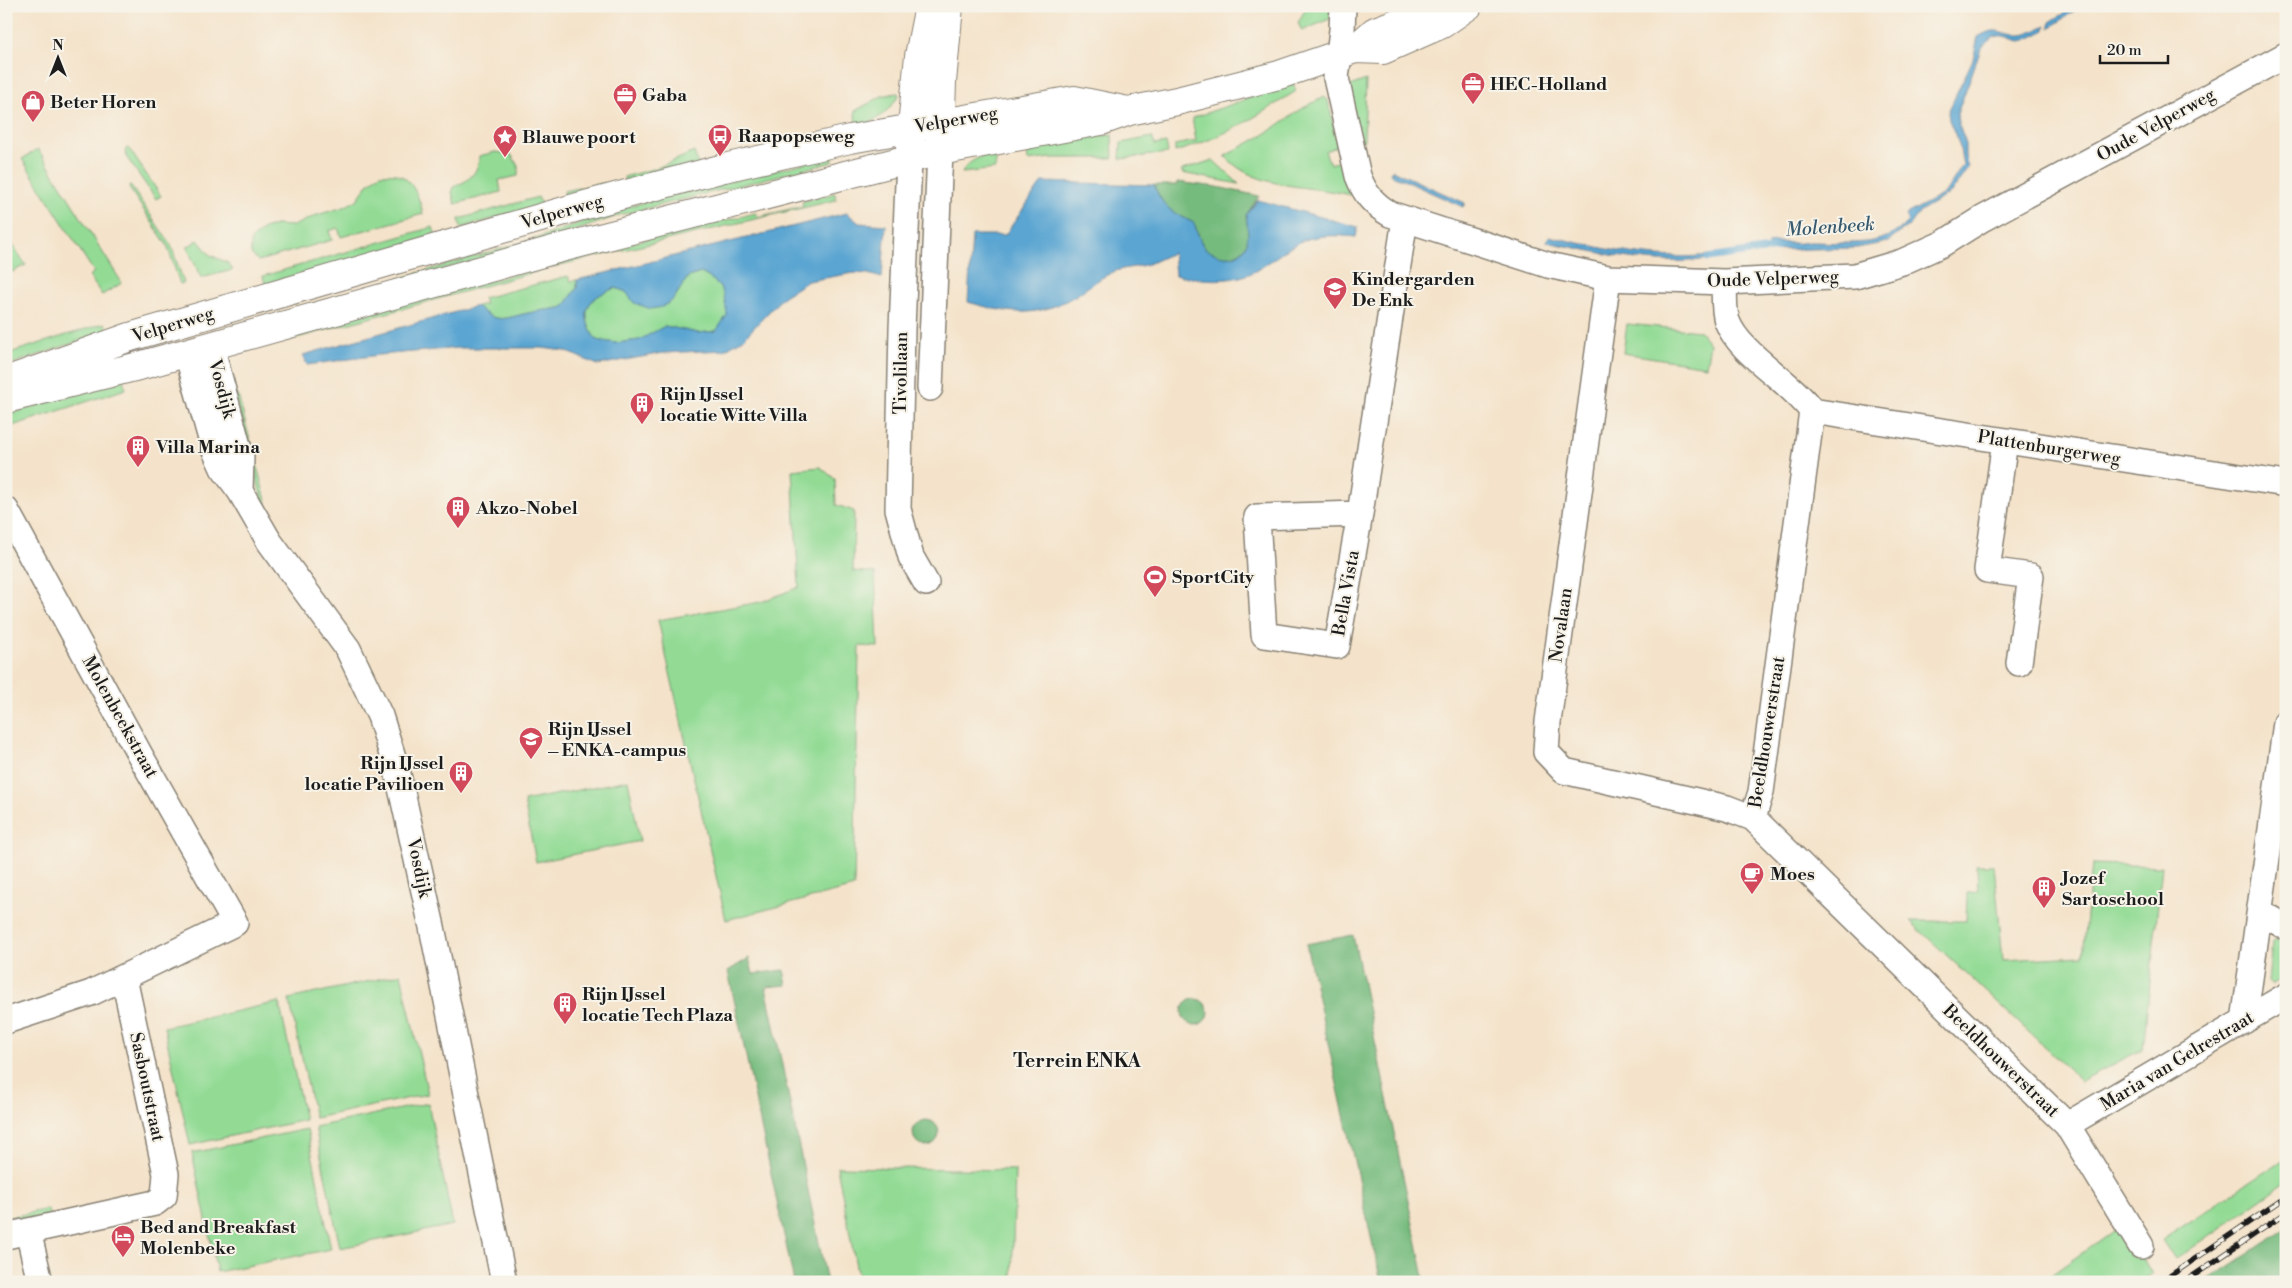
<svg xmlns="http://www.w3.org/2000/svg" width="2292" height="1288" font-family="'Libre Bodoni',serif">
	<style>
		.green { fill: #93db95; stroke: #587c58 }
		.forest { fill: #76bb7e; stroke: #496c4d }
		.water { fill: #5aa5d2; stroke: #3b6077; fill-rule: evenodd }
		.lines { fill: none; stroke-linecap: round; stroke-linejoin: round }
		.stream { stroke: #5aa5d2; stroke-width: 7 }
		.street-casing { stroke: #888073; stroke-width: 28 }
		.secondary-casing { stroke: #888073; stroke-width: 30 }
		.street { stroke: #fff; stroke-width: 25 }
		.secondary { stroke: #fff; stroke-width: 28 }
		.rail-casing { stroke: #1c1c1c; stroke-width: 5.5 }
		.rail { stroke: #f7f3e8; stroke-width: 4; stroke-dasharray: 11; stroke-linecap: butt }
		.labels { text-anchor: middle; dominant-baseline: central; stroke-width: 4; stroke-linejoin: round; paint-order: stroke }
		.poi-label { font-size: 18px; font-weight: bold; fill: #1c1c1c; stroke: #f7f3e8; text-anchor: start }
		.street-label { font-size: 18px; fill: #1c1c1c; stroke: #f7f3e8 }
		.water-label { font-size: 19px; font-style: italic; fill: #385a6e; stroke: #f7f3e8 }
		.neighbourhood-label { font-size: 19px; font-weight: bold; fill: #1c1c1c; stroke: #f7f3e8 }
	</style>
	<rect width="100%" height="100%" fill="#f7f3e8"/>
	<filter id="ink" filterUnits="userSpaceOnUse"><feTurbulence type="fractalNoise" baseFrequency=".02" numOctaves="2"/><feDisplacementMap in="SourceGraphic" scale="10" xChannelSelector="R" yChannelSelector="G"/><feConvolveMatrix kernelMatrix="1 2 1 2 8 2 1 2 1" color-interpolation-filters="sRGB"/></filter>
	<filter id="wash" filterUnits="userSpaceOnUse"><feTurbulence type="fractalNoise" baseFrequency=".0096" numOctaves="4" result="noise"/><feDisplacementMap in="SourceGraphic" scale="20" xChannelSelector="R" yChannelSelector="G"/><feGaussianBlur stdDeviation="1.12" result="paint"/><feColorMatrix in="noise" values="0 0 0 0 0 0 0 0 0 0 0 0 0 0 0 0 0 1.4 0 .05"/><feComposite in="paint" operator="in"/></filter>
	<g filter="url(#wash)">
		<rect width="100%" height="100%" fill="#f4e3ca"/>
		<!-- green -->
		<path class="green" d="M1307 6H1331L1330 19 1302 31 1298 23Z
			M1366 80 1364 140 1358 142 1350 86Z
			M1293 83 1296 91C1253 119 1224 137 1175 152V145L1196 141 1192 118Z
			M897 93 899 94 898 97C887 113 875 123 856 127L855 111 882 96Z
			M1324 97 1328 100 1338 146 1325 151 1330 164 1341 161 1351 195C1309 185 1255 190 1225 156L1265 134 1303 108Z
			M1112 135 1113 158H1051L1028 161 1026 143Z
			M1152 137 1155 145 1166 143 1168 153 1120 159 1121 143Z
			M128 147 161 196 156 199 127 158 125 151Z
			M38 149 122 283 102 295 89 276 94 272 22 159Z
			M495 152 511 154 518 166V176L499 180 501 192 455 204 452 192 455 186C469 181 479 172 479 156Z
			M694 152 699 166 625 184 624 177 657 168Z
			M997 152 995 169 962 173C967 160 984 155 997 152Z
			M833 156V162L620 215 540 243 274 315 538 238 618 209Z
			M1213 160 1239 184 1182 173V170Z
			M380 174C385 174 391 173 396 174 413 178 420 200 423 214L341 237 338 228 329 231 332 240 258 261 251 254V240L262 230 275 225 293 226 317 215 344 207 357 200 368 184Z
			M605 183 607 188 566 199 564 191Z
			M130 185 171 245 184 283 180 284 167 245 129 188Z
			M835 193 836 200 560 265 282 342 280 339 281 336 640 241 756 213 757 217 803 206 802 202Z
			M538 197 542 205 461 228 459 219Z
			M433 227 436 236 265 284 263 276Z
			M6 235 26 265 12 272H6Z
			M198 240 210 255 228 263 233 270 201 278 187 247Z
			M701 273C725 287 723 288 728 315L717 331 698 333 665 326 640 340 616 343 596 340C579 312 585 298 616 288L626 292 673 300 688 277Z
			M568 276 571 281 577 280V288L564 307C552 310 540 310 528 313 505 318 496 325 477 306L485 304 483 298Z
			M105 323 108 331 6 366V354Z
			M1627 324 1700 331 1710 344 1706 366 1623 353Z
			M123 380 126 389 6 428V416L9 414Z
			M238 395 267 504 263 503 235 396Z
			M820 467 835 479 836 505 854 511 853 571 875 573 878 647 859 646 854 887 726 920 658 620 761 602 799 587 792 470Z
			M628 780 640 841 536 862 524 801Z
			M2092 864 2162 866 2143 1049 2081 1081 1910 921H1966L1967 893 1978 892 1977 865H1994L2003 960 2083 956Z
			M2275 940 2286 945V977L2271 985 2268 982 2272 943Z
			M401 974 428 1094 315 1118 289 999Z
			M279 1002 305 1120 190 1145 164 1027Z
			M428 1103 453 1225 340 1248 315 1127Z
			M307 1129 331 1249 217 1272 192 1153Z
			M2286 1158V1182L2175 1260 2162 1240Z
			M837 1167 1015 1170 1012 1282H859Z
			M48 1209 50 1216 6 1225V1218Z
			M2116 1229 2138 1250 2152 1274 2140 1282H2041Z"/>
		<!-- forest -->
		<path class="forest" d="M1177 182 1217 187 1259 196 1246 215C1247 225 1251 237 1246 246 1236 261 1211 259 1203 245 1199 239 1197 230 1194 223 1173 213 1163 208 1154 185H1177Z
			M1353 935 1425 1282H1381L1306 944Z
			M749 958 753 974 784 970 787 985 766 987 827 1282H794L728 971Z
			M1182 1012a13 13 0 1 1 26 0a13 13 0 1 1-26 0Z
			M913 1133a13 13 0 1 1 26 0a13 13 0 1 1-26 0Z
			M2286 1228V1282H2205Z"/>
		<!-- water -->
		<path class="water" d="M2076 6H2081L2050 28V22Z
			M2046 25 2045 30C2038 34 2027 41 2019 41 2015 40 2012 38 2008 37 1996 33 1988 40 1981 49L1957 114 1958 123 1965 140V155L1968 168 1951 193 1920 211 1911 224 1888 242 1857 248 1769 250 1768 243C1778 241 1784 243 1794 243 1800 244 1805 242 1810 242 1842 242 1885 250 1908 221L1906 216 1908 213 1944 194 1963 165 1959 144 1949 120 1948 112 1973 59 1978 37C1996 26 1999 33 2016 35 2027 36 2036 30 2046 25Z
			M1392 170 1465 203 1463 207 1390 174Z
			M1042 182 1154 185C1163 208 1173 213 1194 223 1197 230 1200 243 1205 248 1218 258 1241 262 1247 242 1249 233 1247 224 1246 215L1258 200 1358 227 1356 237C1337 235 1313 234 1296 244 1277 254 1261 272 1240 277 1218 282 1197 279 1175 275L1173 253C1165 256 1156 261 1148 264 1136 268 1123 267 1111 273 1098 279 1087 288 1075 296 1036 319 1010 314 968 302L972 235H1005Z
			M847 213 859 223 886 225 882 278 868 274 854 273 808 281 784 296 743 339 724 350 663 353 598 365 565 351 542 348H459L379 355 307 365 303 355 477 306C496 325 505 318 528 313 540 310 552 310 564 307L577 288V280ZM701 273C724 285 723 290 727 315L716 331 698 333 665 326 639 340 616 343 596 340C579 313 585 298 616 288L626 292 634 303 651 309 662 307 673 300 688 277Z
			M1549 236C1603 249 1661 263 1716 254L1717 258C1654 268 1608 254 1547 242Z"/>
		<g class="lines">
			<!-- stream -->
			<path class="stream" d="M1708 258 1777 248"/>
		</g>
	</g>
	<g filter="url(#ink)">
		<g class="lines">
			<defs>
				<path id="street" d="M1343 6 1342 30 1336 78 1358 176C1365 194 1373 204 1390 214L1548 265 1608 278 1724 282 1855 276 1902 262 1942 244 1982 219 2286 55
					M909 159 902 329 898 509 911 557 926 583
					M1608 278 1548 722 1546 752 1564 771 1727 808 1753 818
					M1724 282C1725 294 1723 309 1727 321 1739 354 1790 380 1812 411L1761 792 1753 818 2067 1125 2141 1246
					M211 346 241 457 240 491
					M187 353 213 446 223 468 240 491 269 541 348 649 380 716 397 770 432 927 504 1282
					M930 388 940 151
					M1812 411 2286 484
					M2005 441 1987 570 2031 576 2019 663
					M6 510 140 755 235 923 91 993 6 1021
					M1360 514 1257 517 1264 635 1337 646 1360 514 1405 219
					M2260 912 2286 927
					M2244 1021 2286 723
					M2067 1125 2286 996
					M28 1231 40 1282
					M6 1236 155 1203 164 1196 166 1174 124 978"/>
				<path id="secondary" d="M1355 49 1375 31 1439 7 1450 6
					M940 139 942 82 949 6
					M910 146 919 56 929 6
					M6 381 130 337 578 207 724 168 850 139 1074 100 1128 111
					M6 399 139 366 553 250 853 173 940 151 1101 121 1129 111 1177 101 1279 75 1355 49 1383 50 1442 24 1468 6"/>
			</defs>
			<!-- street casing -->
			<use href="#street" class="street-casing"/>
			<!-- secondary casing -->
			<use href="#secondary" class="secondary-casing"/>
			<!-- street -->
			<use href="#street" class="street"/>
			<!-- secondary -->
			<use href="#secondary" class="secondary"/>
			<defs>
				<path id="rail" d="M2161 1282 2286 1197
					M2184 1282 2286 1213"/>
			</defs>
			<!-- rail casing -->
			<use href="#rail" class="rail-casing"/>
			<!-- rail -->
			<use href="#rail" class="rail"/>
		</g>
	</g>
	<!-- icons -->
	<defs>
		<symbol id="office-pin" viewBox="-11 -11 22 30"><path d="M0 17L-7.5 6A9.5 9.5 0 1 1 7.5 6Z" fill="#d1495b" stroke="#f7f3e8"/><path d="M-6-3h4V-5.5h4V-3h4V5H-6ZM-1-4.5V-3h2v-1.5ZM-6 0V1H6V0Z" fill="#fff"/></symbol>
		<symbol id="shop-pin" viewBox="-11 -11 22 30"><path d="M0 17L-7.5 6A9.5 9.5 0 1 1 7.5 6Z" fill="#d1495b" stroke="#f7f3e8"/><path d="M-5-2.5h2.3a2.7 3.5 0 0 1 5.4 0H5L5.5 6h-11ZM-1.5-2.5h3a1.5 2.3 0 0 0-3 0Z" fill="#fff"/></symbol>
		<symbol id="bus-pin" viewBox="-11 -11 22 30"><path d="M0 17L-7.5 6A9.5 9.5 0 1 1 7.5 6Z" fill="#d1495b" stroke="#f7f3e8"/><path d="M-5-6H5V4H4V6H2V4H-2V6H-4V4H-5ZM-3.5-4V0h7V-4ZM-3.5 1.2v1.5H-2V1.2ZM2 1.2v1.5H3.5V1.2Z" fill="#fff"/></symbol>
		<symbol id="sight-pin" viewBox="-11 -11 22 30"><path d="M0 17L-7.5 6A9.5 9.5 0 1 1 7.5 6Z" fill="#d1495b" stroke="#f7f3e8"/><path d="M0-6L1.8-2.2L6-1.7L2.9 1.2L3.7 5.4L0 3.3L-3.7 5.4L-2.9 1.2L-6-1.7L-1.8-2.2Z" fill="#fff"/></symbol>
		<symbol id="school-pin" viewBox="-11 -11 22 30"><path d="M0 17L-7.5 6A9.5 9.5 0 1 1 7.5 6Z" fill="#d1495b" stroke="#f7f3e8"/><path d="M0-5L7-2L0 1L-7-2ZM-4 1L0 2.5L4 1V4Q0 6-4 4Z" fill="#fff"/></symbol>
		<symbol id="building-pin" viewBox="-11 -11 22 30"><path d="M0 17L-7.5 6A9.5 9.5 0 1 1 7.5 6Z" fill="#d1495b" stroke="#f7f3e8"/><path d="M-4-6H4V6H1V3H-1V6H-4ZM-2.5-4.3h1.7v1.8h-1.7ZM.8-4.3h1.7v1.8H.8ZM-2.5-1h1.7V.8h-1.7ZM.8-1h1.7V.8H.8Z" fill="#fff"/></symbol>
		<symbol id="stadium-pin" viewBox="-11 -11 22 30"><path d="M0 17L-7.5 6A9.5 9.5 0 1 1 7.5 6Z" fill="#d1495b" stroke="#f7f3e8"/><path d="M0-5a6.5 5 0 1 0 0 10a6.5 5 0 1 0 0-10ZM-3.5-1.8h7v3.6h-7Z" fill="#fff"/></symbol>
		<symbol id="university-pin" viewBox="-11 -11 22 30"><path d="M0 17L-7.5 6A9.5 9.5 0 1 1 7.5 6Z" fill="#d1495b" stroke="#f7f3e8"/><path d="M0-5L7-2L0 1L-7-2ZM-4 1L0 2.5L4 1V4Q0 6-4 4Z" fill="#fff"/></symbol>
		<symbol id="cafe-pin" viewBox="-11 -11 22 30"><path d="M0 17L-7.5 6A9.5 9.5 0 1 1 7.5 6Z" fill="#d1495b" stroke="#f7f3e8"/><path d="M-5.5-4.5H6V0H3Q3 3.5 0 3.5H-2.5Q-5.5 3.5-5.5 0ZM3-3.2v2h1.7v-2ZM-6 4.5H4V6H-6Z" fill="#fff"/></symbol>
		<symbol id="hotel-pin" viewBox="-11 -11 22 30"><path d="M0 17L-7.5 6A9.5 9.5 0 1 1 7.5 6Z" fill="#d1495b" stroke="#f7f3e8"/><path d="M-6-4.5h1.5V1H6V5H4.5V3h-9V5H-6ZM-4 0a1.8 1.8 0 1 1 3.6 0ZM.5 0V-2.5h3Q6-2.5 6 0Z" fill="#fff"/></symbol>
	</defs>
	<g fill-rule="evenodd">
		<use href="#office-pin" x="1459" y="70" width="28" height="38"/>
		<use href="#office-pin" x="611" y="81" width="28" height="38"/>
		<use href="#shop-pin" x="19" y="88" width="28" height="38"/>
		<use href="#bus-pin" x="706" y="122" width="28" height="38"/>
		<use href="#sight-pin" x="491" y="123" width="28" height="38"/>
		<use href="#school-pin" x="1321" y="275" width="28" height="38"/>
		<use href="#building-pin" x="628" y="390" width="28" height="38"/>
		<use href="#building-pin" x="124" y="433" width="28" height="38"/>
		<use href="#building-pin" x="444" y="494" width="28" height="38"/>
		<use href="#stadium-pin" x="1141" y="563" width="28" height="38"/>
		<use href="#university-pin" x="517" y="725" width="28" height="38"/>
		<use href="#building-pin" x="447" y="759" width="28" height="38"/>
		<use href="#cafe-pin" x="1738" y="860" width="28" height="38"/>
		<use href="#building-pin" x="2030" y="874" width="28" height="38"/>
		<use href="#building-pin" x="551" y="990" width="28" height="38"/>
		<use href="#hotel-pin" x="109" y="1223" width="28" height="38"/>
	</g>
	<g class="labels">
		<!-- poi labels -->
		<g class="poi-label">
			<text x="1490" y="84">HEC-Holland</text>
			<text x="642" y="95">Gaba</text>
			<text x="50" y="102">Beter Horen</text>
			<text x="738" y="136">Raapopseweg</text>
			<text x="522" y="137">Blauwe poort</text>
			<text x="1352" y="279">Kindergarden<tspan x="1352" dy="21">De Enk</tspan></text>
			<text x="660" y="394">Rijn IJssel<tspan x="660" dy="21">locatie Witte Villa</tspan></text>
			<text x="156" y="447">Villa Marina</text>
			<text x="476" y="508">Akzo-Nobel</text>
			<text x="1172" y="577">SportCity</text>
			<text x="548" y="729">Rijn IJssel<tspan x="548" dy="21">– ENKA-campus</tspan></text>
			<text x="444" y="763" text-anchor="end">Rijn IJssel<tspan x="444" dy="21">locatie Pavilioen</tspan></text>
			<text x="1770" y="874">Moes</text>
			<text x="2062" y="878">Jozef<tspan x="2062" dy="21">Sartoschool</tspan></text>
			<text x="582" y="994">Rijn IJssel<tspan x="582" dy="21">locatie Tech Plaza</tspan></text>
			<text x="140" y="1227">Bed and Breakfast<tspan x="140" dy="21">Molenbeke</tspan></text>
		</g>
		<!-- street labels -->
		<g class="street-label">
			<text transform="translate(956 120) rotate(-10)">Velperweg</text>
			<text transform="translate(2156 125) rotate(-29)">Oude Velperweg</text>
			<text transform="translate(562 212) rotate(-16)">Velperweg</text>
			<text transform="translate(1773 279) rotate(-2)">Oude Velperweg</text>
			<text transform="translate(173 325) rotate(-17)">Velperweg</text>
			<text transform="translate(901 373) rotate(-89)">Tivolilaan</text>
			<text transform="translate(222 389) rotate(75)">Vosdijk</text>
			<text transform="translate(2049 448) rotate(9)">Plattenburgerweg</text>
			<text transform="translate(1346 593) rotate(-80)">Bella Vista</text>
			<text transform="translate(1561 625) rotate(-82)">Novalaan</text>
			<text transform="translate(120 717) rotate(61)">Molenbeekstraat</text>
			<text transform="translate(1767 732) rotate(-81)">Beeldhouwerstraat</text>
			<text transform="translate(419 868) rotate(78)">Vosdijk</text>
			<text transform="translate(2001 1061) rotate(44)">Beeldhouwerstraat</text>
			<text transform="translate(2177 1061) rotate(-31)">Maria van Gelrestraat</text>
			<text transform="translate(147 1087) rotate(78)">Sasboutstraat</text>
		</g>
		<!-- water labels -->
		<g class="water-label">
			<text transform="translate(1830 227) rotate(-4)">Molenbeek</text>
		</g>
		<!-- neighbourhood labels -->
		<g class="neighbourhood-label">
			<text x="1077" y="1061">Terrein ENKA</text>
		</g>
	</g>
	<!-- margin -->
	<rect width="2292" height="1288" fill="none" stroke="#f7f3e8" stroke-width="25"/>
	<!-- north arrow -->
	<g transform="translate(58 58)" stroke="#f7f3e8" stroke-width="4" paint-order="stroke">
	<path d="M0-4L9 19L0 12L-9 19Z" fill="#1c1c1c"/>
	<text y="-8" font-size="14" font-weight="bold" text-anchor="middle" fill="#1c1c1c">N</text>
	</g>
	<!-- scale -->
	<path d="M2100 55v8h68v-8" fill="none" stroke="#1c1c1c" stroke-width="2.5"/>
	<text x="2107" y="55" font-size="15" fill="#1c1c1c" stroke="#f7f3e8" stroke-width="4" paint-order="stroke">20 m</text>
</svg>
